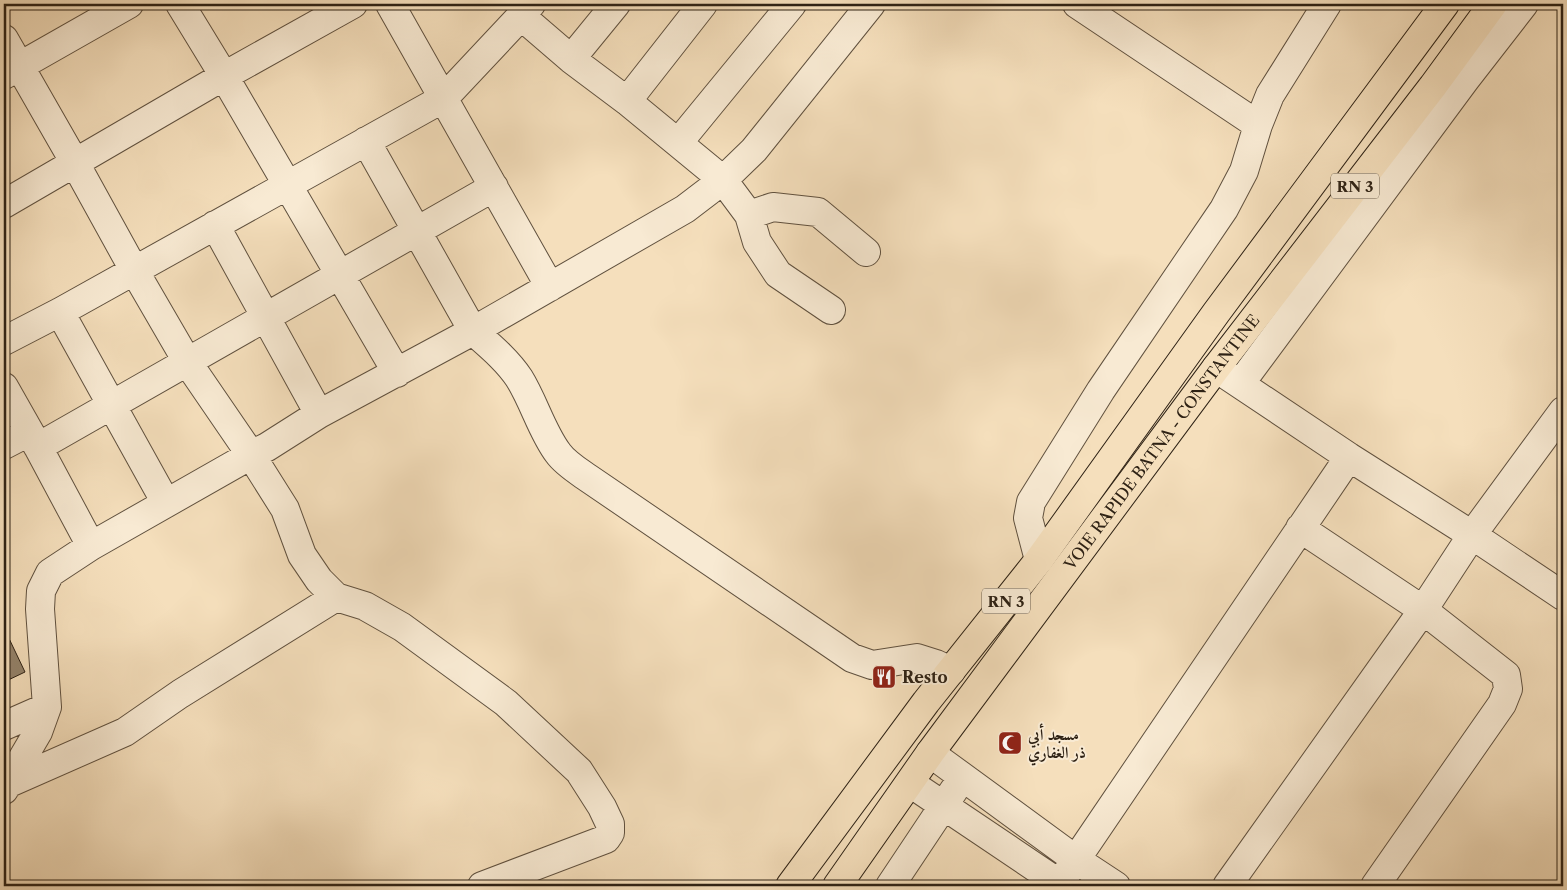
<svg xmlns="http://www.w3.org/2000/svg" width="1567" height="890" font-family="'Libre Caslon Text',Amiri,serif">
	<style>
		.building { fill: #95846c; stroke: #2e2215 }
		.lines { fill: none; stroke-linecap: round; stroke-linejoin: round }
		.minor-casing { stroke: #60513f; stroke-width: 30 }
		.highway-casing { stroke: #2e2215; stroke-width: 30 }
		.minor { stroke: #f8ead3; stroke-width: 28 }
		.highway { stroke: #f5dfbc; stroke-width: 28 }
		.labels { text-anchor: middle; dominant-baseline: central; stroke-width: 4; stroke-linejoin: round; paint-order: stroke }
		.shield { fill: #f8ead3; stroke: #6b5e4e; stroke-width: 1 }
		.shield-label { font-size: 15px; font-weight: bold; fill: #2e2215 }
		.street-label { font-size: 16px; fill: #2e2215; stroke: #f8ead3 }
		.poi-label { font-size: 16px; font-weight: bold; fill: #2e2215; stroke: #f8ead3; text-anchor: start }
	</style>
	<rect width="100%" height="100%" fill="#f5dfbc"/>
	<filter id="stains"><feTurbulence type="fractalNoise" baseFrequency=".004" numOctaves="4"/><feColorMatrix values="0 0 0 0 .2 0 0 0 0 .09 0 0 0 0 .02 0 0 0 .5 -.17"/></filter>
	<radialGradient id="worn" r=".72"><stop offset=".6" stop-color="#630" stop-opacity="0"/><stop offset="1" stop-color="#630" stop-opacity=".3"/></radialGradient>
	<!-- building -->
	<path class="building" d="M4 628 25 672 4 682Z"/>
	<g class="lines">
		<defs>
			<path id="minor" d="M180 4 224 76 397 373
				M390 4 550 287
				M531 4 521 16 571 59 627 101 723 180 749 215 757 242 778 274 831 310
				M1077 4 1258 125
				M4 39 75 163 134 270 188 363 251 455 285 509 302 555 319 580 336 597 365 606 402 627 506 703 579 771 602 807 610 824V833L606 839 482 886
				M571 59 616 4
				M4 75 129 4
				M627 101 703 4
				M366 141 473 331C490 346 507 360 519 378 534 402 542 432 558 453 565 463 578 471 588 478L852 658 872 665 917 658 936 664 951 671
				M678 143 792 4
				M4 204 224 76 353 4
				M749 215 773 207 818 212 866 252
				M215 225 319 414
				M60 312 166 503
				M4 341 60 312 444 98 521 16
				M1216 368 1349 457 1472 535 1423 610 1227 886
				M1240 384 1465 80 1524 4
				M4 387 38 447 91 546
				M1563 411 1472 535 1563 596
				M4 445 29 432
				M38 447 494 187
				M1300 528 1423 610 1506 675 1508 689 1502 704 1375 886
				M1039 560 1028 518 1031 502 1101 390 1224 209 1244 171 1258 125 1270 95 1327 4
				M4 726 47 707
				M930 753 1075 859 1116 886
				M910 783 1063 886
				M7 784 125 732 180 694 336 597
				M4 790 38 732 47 707 40 609 41 591 50 573 91 546 251 455 267 447 319 414 473 331 685 209 723 180 754 150 871 4
				M890 886 954 790
				M1058 886 1349 457"/>
			<g id="highway">
				<path d="M790 886 926 702 1039 560 1216 313 1445 4"/>
				<path id="s1" d="M837 886 930 753 1216 368 1433 86 1493 4"/>
			</g>
		</defs>
		<!-- minor casing -->
		<use href="#minor" class="minor-casing"/>
		<!-- highway casing -->
		<use href="#highway" class="highway-casing"/>
		<!-- minor -->
		<use href="#minor" class="minor"/>
		<!-- highway -->
		<use href="#highway" class="highway"/>
	</g>
	<!-- icons -->
	<defs>
		<symbol id="restaurant-square" viewBox="-11 -11 22 22"><rect x="-9" y="-9" width="18" height="18" rx="4" fill="#8f2418" stroke="#f8ead3"/><path d="M-5-6h1v4h1v-4h1v4h1v-4h1v5L-1.5 .5V6h-2V.5L-5-1ZM5-6V6H3V1.5H1.5Q1.5-4 5-6Z" fill="#fff"/></symbol>
		<symbol id="mosque-square" viewBox="-11 -11 22 22"><rect x="-9" y="-9" width="18" height="18" rx="4" fill="#8f2418" stroke="#f8ead3"/><path d="M3.5-4.9A6 6 0 1 0 3.5 4.9A5 5 0 1 1 3.5-4.9Z" fill="#fff"/></symbol>
	</defs>
	<g fill-rule="evenodd">
		<use href="#restaurant-square" x="870" y="663" width="28" height="28"/>
		<use href="#mosque-square" x="996" y="729" width="28" height="28"/>
	</g>
	<g class="labels">
		<!-- shield labels -->
		<g class="shield">
			<rect x="1331" y="173.5" width="48" height="25" rx="4"/>
			<rect x="982" y="588.5" width="48" height="25" rx="4"/>
		</g>
		<g class="shield-label">
			<text x="1355" y="186">RN 3</text>
			<text x="1006" y="601">RN 3</text>
		</g>
		<!-- street labels -->
		<g class="street-label">
			<text stroke="none"><textPath href="#s1" startOffset="550">VOIE RAPIDE BATNA - CONSTANTINE</textPath></text>
		</g>
		<!-- poi labels -->
		<g class="poi-label">
			<text x="902" y="677">Resto</text>
			<text x="1028" y="734">مسجد أبي<tspan x="1028" dy="18">ذر الغفاري</tspan></text>
		</g>
	</g>
	<!-- margin -->
	<rect width="1567" height="890" fill="none" stroke="#f5dfbc" stroke-width="20"/>
	<rect x="5" y="5" width="1557" height="880" fill="none" stroke="#2e2215" stroke-width="2.5"/>
	<rect x="10" y="10" width="1547" height="870" fill="none" stroke="#2e2215"/>
	<rect width="100%" height="100%" filter="url(#stains)"/>
	<rect width="100%" height="100%" fill="url(#worn)"/>
</svg>
